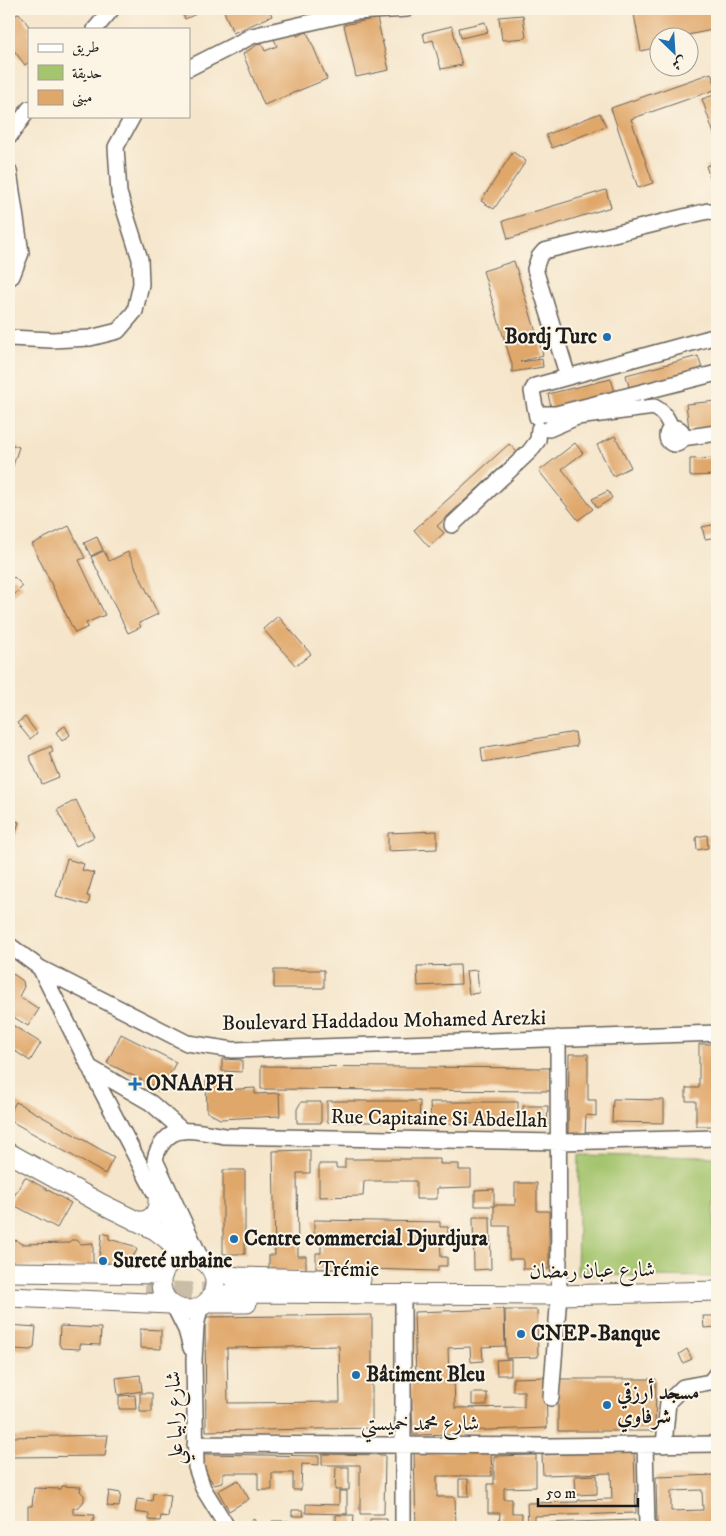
<svg xmlns="http://www.w3.org/2000/svg" width="726" height="1536" font-family="'IM FELL DW Pica',Amiri,serif">
	<style>
		.green { fill: #a4c56e; stroke: #607045 }
		.building { fill: #e0a76a; fill-rule: evenodd }
		.lines { fill: none; stroke-linecap: round; stroke-linejoin: round }
		.major-tunnel { stroke: #cabda7; stroke-width: 19; stroke-dasharray: 19 9; stroke-linecap: butt }
		.minor-casing { stroke: #686259; stroke-width: 18 }
		.major-casing { stroke: #686259; stroke-width: 21 }
		.minor { stroke: #fff; stroke-width: 15 }
		.major { stroke: #fff; stroke-width: 19 }
		.poi-dot { fill: #1f6fb2; stroke: #fcf5e5; stroke-width: 2 }
		.labels { text-anchor: middle; dominant-baseline: central; stroke-width: 4; stroke-linejoin: round; paint-order: stroke }
		.poi-label { font-size: 21px; font-weight: bold; fill: #1c1c1c; stroke: #fcf5e5; text-anchor: start }
		.street-label { font-size: 21px; fill: #1c1c1c; stroke: #fcf5e5 }
	</style>
	<rect width="100%" height="100%" fill="#fcf5e5"/>
	<filter id="ink" filterUnits="userSpaceOnUse"><feTurbulence type="fractalNoise" baseFrequency=".02" numOctaves="2"/><feDisplacementMap in="SourceGraphic" scale="10" xChannelSelector="R" yChannelSelector="G"/><feConvolveMatrix kernelMatrix="1 2 1 2 8 2 1 2 1" color-interpolation-filters="sRGB"/></filter>
	<filter id="wash" filterUnits="userSpaceOnUse"><feTurbulence type="fractalNoise" baseFrequency=".0096" numOctaves="4" result="noise"/><feDisplacementMap in="SourceGraphic" scale="20" xChannelSelector="R" yChannelSelector="G"/><feGaussianBlur stdDeviation="1.12" result="paint"/><feColorMatrix in="noise" values="0 0 0 0 0 0 0 0 0 0 0 0 0 0 0 0 0 1.4 0 .05"/><feComposite in="paint" operator="in"/></filter>
	<g filter="url(#wash)">
		<rect width="100%" height="100%" fill="#f5e5ca"/>
		<!-- green -->
		<path class="green" d="M579 1155 715 1157 713 1277 577 1275Z"/>
		<g id="blocks">
			<!-- building -->
			<path class="building" d="M180 9H194L196 14 185 19Z
				M223 9H269L272 16 233 33Z
				M633 9H717V29L683 36 684 38H658V47L641 51Z
				M19 13 31 29H29V62L25 65 9 44V20Z
				M523 15 526 38 502 40 499 17Z
				M377 18 389 70 356 77 344 25Z
				M485 22 488 32 461 38 459 28Z
				M452 26 462 65 441 69 433 40 425 42 423 33Z
				M295 30 297 36 307 32 327 79 264 105 243 54 261 42 265 51 277 46 274 39Z
				M711 73 717 89 631 119 653 183 638 188 611 108Z
				M717 94V143L702 99Z
				M600 113 606 126 552 148 546 135Z
				M513 152 526 161 494 209 481 201Z
				M717 163V182L712 184 706 166Z
				M606 190 611 207 508 239 503 221Z
				M514 261 543 355 520 362 542 359 543 367 512 372V364L483 271Z
				M698 356 703 372 630 391 626 375Z
				M611 379 616 395 552 411 548 394Z
				M717 401V426L689 429 686 404Z
				M615 436 631 467 613 476 597 445Z
				M575 443 583 453 562 469 593 509 578 520 539 471Z
				M9 444 19 447 11 472 9 471Z
				M509 444 517 452 437 526 444 533 429 547 414 530Z
				M717 458V475L690 476V459Z
				M608 491 612 498 597 508 592 499Z
				M717 524V537L705 539 702 527Z
				M69 526 85 558 79 560 105 615 86 623 88 627 75 633 32 544Z
				M97 537 103 550 91 556 84 543Z
				M104 551 109 561 128 552 158 614 139 623 141 627 128 633 91 557Z
				M14 577 23 586 14 595 9 590V582Z
				M278 616 311 654 296 666 263 629Z
				M25 717 37 733 30 739 17 723Z
				M65 726 70 735 62 741 56 732Z
				M575 732 577 746 483 762 481 748Z
				M51 746 53 751 49 753 59 777 42 784 29 756Z
				M76 800 94 837 76 846 57 810Z
				M9 819 19 822 9 856Z
				M437 831V849L388 851V833Z
				M707 835 708 848 697 850 696 837Z
				M67 859 84 864 82 870 94 873 87 896 90 897 88 905 56 896Z
				M460 965 461 984 418 986 417 966Z
				M274 970H324V988H274Z
				M477 970 479 993 469 994 466 971Z
				M9 971 23 981 24 987 19 996 39 1009 28 1026 15 1018 9 1019Z
				M9 1023 41 1043 30 1061 9 1047Z
				M121 1034 176 1062 162 1090 107 1063Z
				M699 1044H717L716 1126H696V1101H686V1088H699Z
				M569 1054H588V1100H596V1116L586 1115 585 1135H568Z
				M222 1059 242 1060V1072L222 1071Z
				M261 1066 550 1068V1091L261 1089Z
				M223 1080 224 1090 255 1088V1094L279 1093 280 1116 220 1119 207 1112 206 1081Z
				M613 1099 664 1100V1123L612 1122Z
				M327 1101H420L419 1122H327Z
				M16 1102 114 1157 105 1174 9 1120V1114Z
				M301 1102H321V1123H297V1109Z
				M430 1102H518V1123L431 1124Z
				M523 1106H548L547 1125H523Z
				M310 1150V1173H297L298 1256H306V1271H269V1255H275L273 1151Z
				M345 1159H440V1164H459V1170H471V1187L437 1188V1199H416V1181H364L363 1196 319 1197V1164H336V1168H345Z
				M223 1170H245V1254H223Z
				M25 1177 71 1203 57 1228 10 1203Z
				M515 1183H537V1211H549V1269H523V1259H509V1226H494V1206H475V1190L494 1189V1205H515Z
				M473 1217H490L491 1269 474 1270Z
				M314 1220 440 1222V1227H448V1237H440L441 1257H447V1266H438V1271L367 1269V1266H351V1269H316V1253H321V1241H314Z
				M102 1233 109 1235V1239L134 1246 137 1250 128 1265 98 1267Z
				M16 1240 21 1244 69 1243 71 1240H77L81 1244 93 1243V1266H9V1243Z
				M504 1309 505 1346 482 1347 483 1361 471 1362 470 1347 448 1348 449 1378H454L455 1408 524 1407V1391H513V1378L546 1377 547 1428 461 1431V1434L413 1435 411 1379H416L414 1312Z
				M505 1310H537L538 1357 506 1358Z
				M372 1315V1428L206 1431 205 1317ZM339 1346 340 1402 228 1403 227 1348Z
				M703 1316H717V1327L704 1328Z
				M9 1325 36 1327 34 1348 30 1350 13 1349V1343H9Z
				M60 1326 101 1328 100 1345 80 1344V1349L61 1348 59 1344Z
				M140 1329 161 1330V1349L140 1348Z
				M687 1349 692 1359 683 1363 679 1354Z
				M511 1359V1375H497L496 1360Z
				M140 1375 142 1391 118 1395 116 1378Z
				M558 1379H656L655 1431H558Z
				M140 1393H152V1412H140Z
				M472 1393H487V1405H472Z
				M135 1395 136 1409H119V1396Z
				M108 1435 105 1456 9 1457V1437Z
				M491 1451 492 1476H437V1497H455L456 1527H416L414 1453Z
				M634 1452 636 1513 534 1516V1527H528L527 1503 578 1502V1500L612 1499 611 1473 543 1475 542 1455Z
				M203 1454 319 1456V1465L302 1464 301 1490H293V1473H272V1490H258V1473H223V1483L214 1485 205 1471Z
				M322 1454 385 1455 384 1514H360V1465H322Z
				M536 1455V1487L504 1488V1499H512V1513H522V1525H518V1527H499L500 1513H488V1484H494V1456Z
				M336 1467H349V1490H335Z
				M597 1475V1494L576 1495 575 1476Z
				M717 1475V1525L657 1527 656 1477ZM702 1490 703 1510 671 1511V1491Z
				M459 1479H468L469 1496H459Z
				M238 1480 249 1499 229 1511 218 1491Z
				M62 1486 81 1487 80 1491 84 1495V1501L79 1507 73 1508V1514L95 1515 91 1527H28V1506H32L34 1488 60 1489Z
				M109 1491 121 1493 119 1507 107 1506Z
				M339 1491H347V1514L306 1513V1504L339 1505Z
				M153 1493 171 1495 168 1517 161 1516 160 1521 149 1520V1514L135 1512 137 1499 152 1501Z
				M292 1510H303L304 1516H292Z
				M336 1515H354L353 1527H336Z
				M254 1519 258 1527H239Z
				M370 1519H387V1527H370Z
				M635 1520V1527H541V1523Z
				M272 1521H289V1527H272Z"/>
		</g>
	</g>
	<g filter="url(#ink)">
		<use href="#blocks" fill-opacity="0" stroke="#686259" stroke-width="1"/>
		<g class="lines">
			<!-- major-tunnel -->
			<path class="major-tunnel" d="M145 1290 230 1293"/>
			<defs>
				<path id="minor" d="M95 29 112 9
					M189 68 252 36 355 12 407 9
					M9 137 29 109
					M9 171 21 253 12 276 9 278
					M9 338 52 340 90 338 118 331 135 311 141 284 140 259 119 193 116 147 133 116
					M568 377 535 269 539 257 544 251 708 211 717 212
					M544 414H556L717 373
					M537 417 532 391 535 386 717 336
					M667 436a8 8 0 1 1 16 0a8 8 0 1 1-16 0Z
					M549 429 577 417 654 407C664 412 667 418 672 429
					M682 438 717 433
					M452 525 530 451 538 440 539 429
					M9 945 40 968 101 1090 158 1199 181 1250
					M40 968 187 1043 233 1050 717 1033
					M89 1067 151 1103 183 1131
					M201 1259 155 1160C157 1147 168 1132 182 1131 194 1129 213 1134 225 1136L558 1142 717 1138
					M174 1306 186 1330 191 1348
					M200 1308 196 1326 194 1360 196 1467 203 1488 227 1527
					M551 1398 559 1295 558 1038
					M195 1444 550 1446 717 1444
					M645 1445 647 1527
					M664 1445 668 1402 683 1387 710 1382 717 1373
					M403 1527V1304"/>
				<path id="major" d="M9 1153 102 1204 155 1230 168 1240 181 1257
					M135 1221C150 1223 159 1214 158 1199
					M161 1283a27 27 0 1 1 54 0a27 27 0 1 1-54 0Z
					M210 1266 231 1276 239 1277 361 1280
					M9 1272 163 1274
					M230 1293 559 1295 717 1291
					M9 1297 170 1304
					M207 1303H247"/>
			</defs>
			<!-- minor casing -->
			<use href="#minor" class="minor-casing"/>
			<!-- major casing -->
			<use href="#major" class="major-casing"/>
			<!-- minor -->
			<use href="#minor" class="minor"/>
			<!-- major -->
			<use href="#major" class="major"/>
		</g>
	</g>
	<!-- markers -->
	<g class="poi-dot">
		<circle cx="607" cy="337" r="5"/>
		<path d="M132.5 1076.5h5v5h5v5h-5v5h-5v-5h-5v-5h5z"/>
		<circle cx="234" cy="1239" r="5"/>
		<circle cx="103" cy="1261" r="5"/>
		<circle cx="521" cy="1334" r="5"/>
		<circle cx="356" cy="1375" r="5"/>
		<circle cx="607" cy="1405" r="5"/>
	</g>
	<g class="labels">
		<!-- poi labels -->
		<g class="poi-label">
			<text x="597" y="337" text-anchor="end">Bordj Turc</text>
			<text x="146" y="1084">ONAAPH</text>
			<text x="244" y="1239">Centre commercial Djurdjura</text>
			<text x="113" y="1261">Sureté urbaine</text>
			<text x="531" y="1334">CNEP-Banque</text>
			<text x="366" y="1375">Bâtiment Bleu</text>
			<text x="617" y="1393">مسجد أرزقي<tspan x="617" dy="24">شرفاوي</tspan></text>
		</g>
		<!-- street labels -->
		<g class="street-label">
			<text transform="translate(384 1021) rotate(-1)">Boulevard Haddadou Mohamed Arezki</text>
			<text transform="translate(439 1119) rotate(1)">Rue Capitaine Si Abdellah</text>
			<text x="349" y="1270">Trémie</text>
			<text transform="translate(592 1271) rotate(-1)">شارع عبان رمضان</text>
			<text transform="translate(175 1418) rotate(-92)">شارع رابيا علي</text>
			<text x="420" y="1424">شارع محمد خميستي</text>
		</g>
	</g>
	<!-- margin -->
	<rect width="726" height="1536" fill="none" stroke="#fcf5e5" stroke-width="30"/>
	<!-- legend -->
	<rect x="28" y="28" width="162" height="90" fill="#fcf5e5" stroke="#a29e95"/>
	<rect x="38" y="44" width="25" height="8" fill="#ffffff" stroke="#a29e95"/>
	<text x="72" y="52" font-size="15" fill="#1c1c1c">طريق</text>
	<rect x="38" y="65" width="25" height="15" fill="#a4c56e" stroke="#a29e95"/>
	<text x="72" y="78" font-size="15" fill="#1c1c1c">حديقة</text>
	<rect x="38" y="90" width="25" height="15" fill="#e0a76a" stroke="#a29e95"/>
	<text x="72" y="102" font-size="15" fill="#1c1c1c">مبنى</text>
	<!-- north arrow -->
	<g transform="translate(674 52) rotate(155)"><circle r="24" fill="#fcf5e5" stroke="#a29e95"/>
	<path d="M0-4L9 19L0 12L-9 19Z" fill="#1f6fb2"/>
	<text y="-8" font-size="14" font-weight="bold" text-anchor="middle" fill="#1c1c1c">ش</text>
	</g>
	<!-- scale -->
	<path d="M538 1498v8h100v-8" fill="none" stroke="#1c1c1c" stroke-width="2.5"/>
	<text x="546" y="1498" font-size="15" fill="#1c1c1c" stroke="#fcf5e5" stroke-width="4" paint-order="stroke">50 m</text>
</svg>
